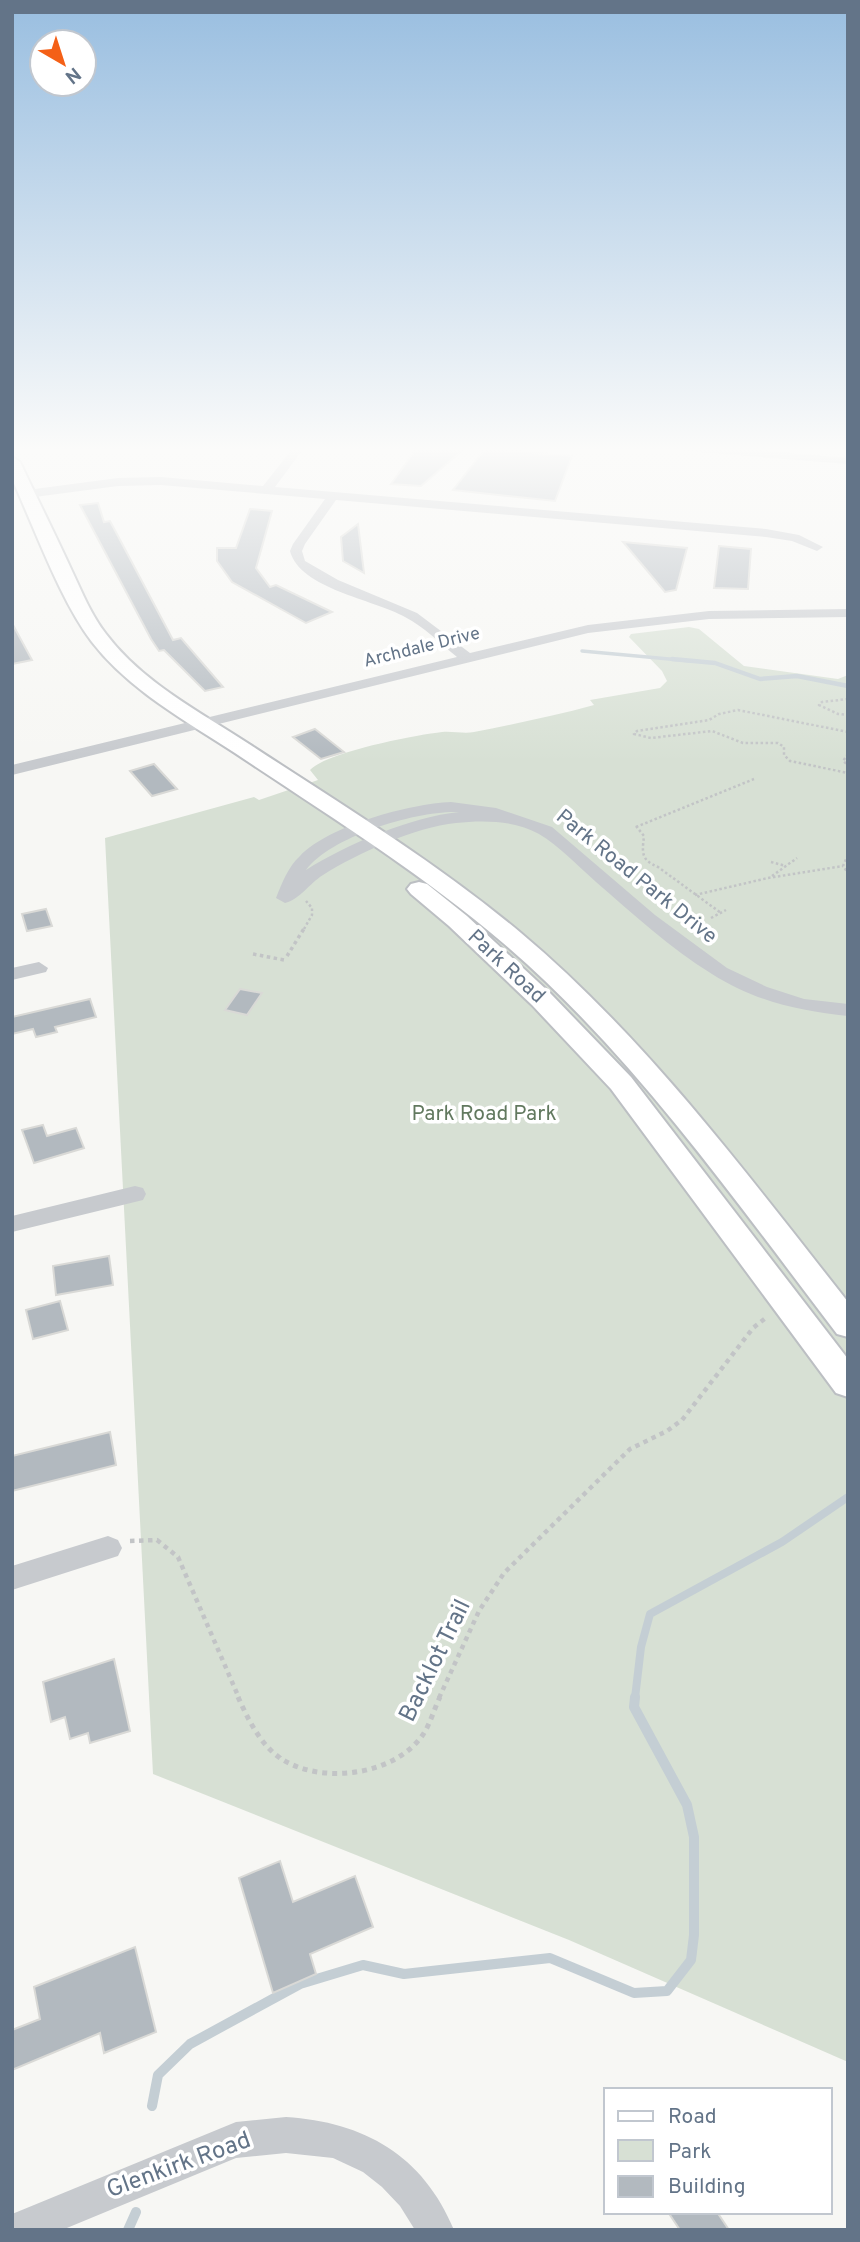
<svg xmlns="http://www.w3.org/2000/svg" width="860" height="2242" font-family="Overpass,sans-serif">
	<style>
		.green { fill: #d7e0d4 }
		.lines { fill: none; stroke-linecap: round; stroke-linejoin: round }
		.stream-far3 { stroke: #c4ced4; stroke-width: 3.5 }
		.stream-far2 { stroke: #c4ced4; stroke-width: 4.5 }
		.stream-far1 { stroke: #c4ced4; stroke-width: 8 }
		.stream { stroke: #c4ced4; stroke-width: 10 }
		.building { fill: #b2b9bf; stroke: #d9d9d6; stroke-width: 2 }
		.major-casing { stroke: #bcbfc3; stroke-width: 4 }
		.path-far3 { stroke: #c2c4c6; stroke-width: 2.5; stroke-dasharray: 2.5 2.5; stroke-linecap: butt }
		.path-far2 { stroke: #c2c4c6; stroke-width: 3.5; stroke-dasharray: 3.5 3.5; stroke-linecap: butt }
		.path-far1 { stroke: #c2c4c6; stroke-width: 4.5; stroke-dasharray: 4.5 4.5; stroke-linecap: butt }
		.path { stroke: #c2c4c6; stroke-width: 5; stroke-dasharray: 5 5; stroke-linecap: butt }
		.minor { fill: #c7cace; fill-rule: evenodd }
		.major { fill: #fff; fill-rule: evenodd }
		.labels { text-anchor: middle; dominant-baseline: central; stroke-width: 7; stroke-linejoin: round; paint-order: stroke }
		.far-street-label { font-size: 18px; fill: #637488; stroke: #fff }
		.street-label { font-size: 21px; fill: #637488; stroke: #fff }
		.park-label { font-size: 21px; fill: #62795f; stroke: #fff }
		.near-street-label { font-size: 24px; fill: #637488; stroke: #fff }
	</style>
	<rect width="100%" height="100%" fill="#f7f7f4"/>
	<!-- green -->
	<path class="green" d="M689 627 699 629 744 666 838 679 848 675V2062L569 1940 153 1774 105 838 254 797 259 800 318 780 310 770C327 752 415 735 442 732 453 731 464 734 474 732 514 724 554 716 594 705L590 700 660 688 667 681 662 671 629 637 631 634Z"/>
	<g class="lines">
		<!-- stream-far3 -->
		<path class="stream-far3" d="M582 651 691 661"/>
		<!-- stream-far2 -->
		<path class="stream-far2" d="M672 659 715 663 760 679 797 676 848 686"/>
		<!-- stream-far1 -->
		<path class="stream-far1" d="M635 1698 641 1647 650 1614 782 1542 848 1497"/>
		<!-- stream -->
		<path class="stream" d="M152 2106 158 2075 190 2044 300 1984 363 1965 404 1974 550 1958 634 1993 667 1991 691 1960 694 1935V1837L687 1805 634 1707 635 1697
			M128 2230 136 2212"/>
	</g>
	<!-- building -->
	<path class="building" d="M417 448H465L421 486 391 484Z
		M485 449 549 454 572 456 555 501 453 490Z
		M98 503 104 522 110 521 118 536 173 640 181 638 223 687 205 691 164 650 159 651 151 639 80 505Z
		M250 509 272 511 256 568 270 587 276 585 332 612 306 623 232 582 217 561V548H236Z
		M358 524 364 573 343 561 341 537Z
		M623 542 687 548 676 590 665 592Z
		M719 546 751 549 748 589 714 588Z
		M12 623 32 660 12 664Z
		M315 729 344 752 321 759 293 737Z
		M154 764 177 789 152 796 130 771Z
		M46 909 52 926 27 931 22 914Z
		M240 989 262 993 247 1015 225 1010Z
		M90 999 96 1017 55 1027 57 1032 36 1037 33 1029 12 1034V1017Z
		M43 1125 47 1136 76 1128 84 1148 34 1163 22 1130Z
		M109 1256 113 1285 56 1295 53 1266Z
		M60 1301 68 1330 33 1339 26 1310Z
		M110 1432 116 1465 12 1491V1456Z
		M114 1659 130 1731 90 1743 88 1733 70 1739 65 1717 51 1722 43 1682Z
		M280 1861 293 1902 355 1876 373 1927 310 1954 316 1974 273 1993 239 1878Z
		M135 1947 156 2032 104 2053 100 2033 12 2070V2030L40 2019 34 1987Z
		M668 2212H717L729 2230H680Z"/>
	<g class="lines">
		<defs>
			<path id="major" d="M12 457 20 462C37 498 55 534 72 571 82 592 91 615 106 634 142 682 200 712 249 744 341 804 436 862 521 933 647 1039 746 1173 848 1302V1337L837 1334C733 1198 633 1054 503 943 420 872 326 814 235 753 186 721 129 690 92 642 60 600 35 529 12 479Z
				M419 882 427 884 467 916 550 993 631 1077 848 1359V1397L836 1393 611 1089 532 1005 449 926 411 894 407 889 411 884Z"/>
		</defs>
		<!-- major casing -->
		<use href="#major" class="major-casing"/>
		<!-- path-far3 -->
		<path class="path-far3" d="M848 699 822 702 819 705 838 714 848 715
			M848 732 738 710 719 714 709 720 637 731 634 734 651 738 712 731 743 743H778L784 747V755L790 761 848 773
			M848 754 843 761 848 765
			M636 826 644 836C642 853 641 860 658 867L721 913
			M636 827 754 779
			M848 855 843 866 848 873
			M771 862 786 866
			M772 876 797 858
			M695 895 768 878 843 866
			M711 918 726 910
			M304 929 312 915V908L306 901"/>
		<!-- path-far2 -->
		<path class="path-far2" d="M253 954 284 960
			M287 956 305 927"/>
		<!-- path-far1 -->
		<path class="path-far1" d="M130 1541 157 1540 178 1557 239 1698
			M439 1698 479 1611 504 1573 630 1449 667 1431 682 1420 753 1328 767 1317"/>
		<!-- path -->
		<path class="path" d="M238 1697C248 1719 260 1744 280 1758 320 1785 393 1776 422 1736 430 1725 434 1709 440 1697"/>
		<!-- minor -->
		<path class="minor" d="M293 448H304L275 487 766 529 799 535 823 547 817 551 792 541 766 537 336 500 305 544 302 551 305 561 338 580 417 613 470 653 588 625 709 611 848 609V617L709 619 588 633 12 775V765L457 657C440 643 424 627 405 617 373 599 300 589 290 551L293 544 325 499 161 485 118 486 27 498 21 494 27 490 118 478 161 477 263 486Z
			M680 448H733L848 458V464L685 451Z
			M451 802 496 808 552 827 655 915 727 968 767 987 804 999 848 1004V1016C799 1011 754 1001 712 974 670 948 633 914 596 882 578 866 559 846 539 834 515 820 482 820 456 823 415 827 358 853 323 875 310 883 299 900 285 903L276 898C282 883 288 867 300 856 330 825 409 804 451 802ZM459 812C411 817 347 844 306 870 331 836 418 810 459 812Z
			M39 962 48 968 46 972 12 980V968Z
			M135 1186 143 1188 146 1194 143 1200 12 1232V1216Z
			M108 1536 118 1540 122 1548 118 1556 12 1590V1566Z
			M286 2117C364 2122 423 2155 454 2230H415L400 2206 382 2187 363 2172 333 2158 286 2153 236 2158 62 2230H12V2214L17 2212 236 2122Z"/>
		<!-- major -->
		<use href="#major" class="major"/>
	</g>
	<!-- sky -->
	<linearGradient id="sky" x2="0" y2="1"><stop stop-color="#99bee0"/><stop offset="0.59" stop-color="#fbfbfa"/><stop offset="1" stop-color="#fbfbfa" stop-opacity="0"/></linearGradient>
	<rect width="860" height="762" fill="url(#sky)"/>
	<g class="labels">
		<!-- far-street labels -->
		<g class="far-street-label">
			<text transform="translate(422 648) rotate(-14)">Archdale Drive</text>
		</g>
		<!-- street labels -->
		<g class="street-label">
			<text transform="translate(636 877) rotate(39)">Park Road Park Drive</text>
			<text transform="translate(506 967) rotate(43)">Park Road</text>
		</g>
		<!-- park labels -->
		<g class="park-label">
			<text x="484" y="1114">Park Road Park</text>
		</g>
		<!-- near-street labels -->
		<g class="near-street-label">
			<text transform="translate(436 1661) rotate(-64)">Backlot Trail</text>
			<text transform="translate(179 2166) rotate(-20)">Glenkirk Road</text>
		</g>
	</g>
	<!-- border -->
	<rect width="860" height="2242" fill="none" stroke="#637488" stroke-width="28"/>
	<!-- legend -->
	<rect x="604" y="2088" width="228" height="126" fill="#ffffff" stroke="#c1c7cf" stroke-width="2"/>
	<rect x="618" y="2111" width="35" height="10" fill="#ffffff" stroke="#c1c7cf" stroke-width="2"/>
	<text x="668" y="2123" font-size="21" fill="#637488">Road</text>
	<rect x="618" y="2140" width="35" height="21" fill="#d7e0d4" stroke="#c1c7cf" stroke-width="2"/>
	<text x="668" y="2158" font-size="21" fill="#637488">Park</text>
	<rect x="618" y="2176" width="35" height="21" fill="#b2b9bf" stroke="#c1c7cf" stroke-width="2"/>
	<text x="668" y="2193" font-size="21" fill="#637488">Building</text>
	<!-- north arrow -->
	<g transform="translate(63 63) rotate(141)"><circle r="33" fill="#ffffff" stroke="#c1c7cf" stroke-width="2"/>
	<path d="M0-5L12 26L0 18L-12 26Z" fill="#f46017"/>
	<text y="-10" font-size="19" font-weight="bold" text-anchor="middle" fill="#637488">N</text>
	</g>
</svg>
